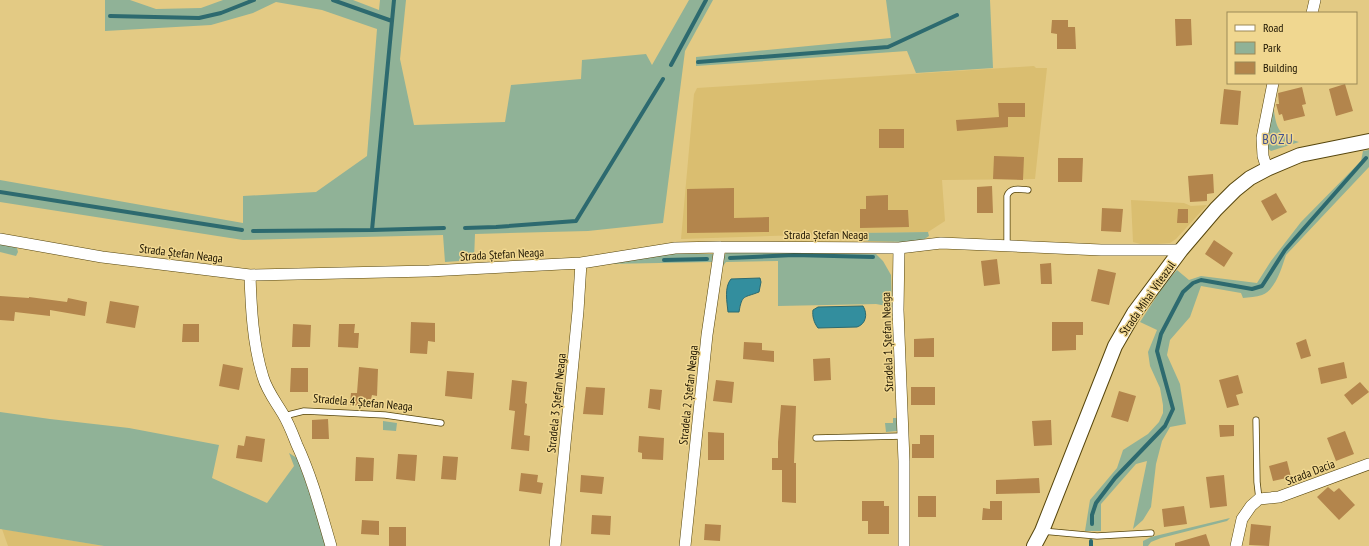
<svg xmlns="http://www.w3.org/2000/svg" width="1369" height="546" font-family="'PT Sans Narrow',sans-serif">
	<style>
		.built { fill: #dabe70 }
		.green { fill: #90b297 }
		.water { fill: #338e9e; stroke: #2d6a6f }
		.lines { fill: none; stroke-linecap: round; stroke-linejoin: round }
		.stream { stroke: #2d6a6f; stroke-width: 4 }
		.building { fill: #b3854c }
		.service-casing { stroke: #56450c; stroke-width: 7 }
		.minor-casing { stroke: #56450c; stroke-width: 12 }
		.tertiary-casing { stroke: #56450c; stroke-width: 16 }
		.service { stroke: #fff; stroke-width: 5.5 }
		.minor { stroke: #fff; stroke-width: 11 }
		.tertiary { stroke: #fff; stroke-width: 14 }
		.labels { text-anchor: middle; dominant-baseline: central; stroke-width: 3; stroke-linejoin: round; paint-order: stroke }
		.street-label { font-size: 12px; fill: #1e1500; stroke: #f0d790 }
		.quarter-label { font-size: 14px; letter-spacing: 1px; fill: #43538f; stroke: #f0d790 }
	</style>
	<rect width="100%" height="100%" fill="#e3ca84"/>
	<!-- built -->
	<path class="built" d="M1034 66 1036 68H1047L1035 179 942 180 945 221 928 232 858 233 847 231 834 234 681 239 694 94 697 88Z
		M1131 200 1184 203 1191 206 1207 205 1176 239 1170 243 1144 245 1133 242Z
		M2 529 104 546H8Z"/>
	<!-- green -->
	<path class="green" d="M105 0H130L156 9 201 8 223 0H353L379 10 380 0H406L400 59 414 125 505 122 511 85 581 79 582 60 646 54 652 65 689 0H713L685 51 663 223 588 231 475 234 474 260 445 262 443 235 243 240 0 202V180L243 223V196L316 192 367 156 377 29 322 10 276 2 253 13 211 25 105 31Z
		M886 0H990L993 68 916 73 907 51 696 66V57L891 38Z
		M1273 104C1276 125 1276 135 1299 142L1271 151 1267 148 1266 143Z
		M1369 150V167L1286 255C1282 267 1275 291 1262 295 1256 297 1249 297 1243 298L1241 293 1201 286 1190 317 1170 340 1167 355 1180 384 1186 424 1170 427 1162 441 1156 464 1151 507 1143 520 1133 529 1147 461 1136 464 1101 504V531H1085L1090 500 1117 468 1123 450 1148 434 1159 422 1163 413V405L1160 388 1150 366 1148 352 1157 330 1140 322 1167 280 1177 270 1189 280 1201 276 1257 283 1271 261 1301 222 1361 161 1363 151Z
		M847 231 858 233 928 232 929 236 923 240 906 242 867 241 858 238Z
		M0 244 17 248 18 252 16 256 0 252Z
		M767 252 876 254 883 261 891 275 892 307 876 304 778 306V261L726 262 722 267 724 256 726 253Z
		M671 253 713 254 712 262 606 264Z
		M0 412 50 419 129 428 219 445 212 478 267 503 294 466 289 453 297 458 310 494 326 546H104L0 529Z
		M893 418H897V431L886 432 885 423H893Z
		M383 421 397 423 396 431 383 430Z
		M1230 518 1227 521 1161 538 1151 542 1148 546H1143V541L1151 537Z"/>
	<!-- water -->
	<path class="water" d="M760 278 761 282 759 292C744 298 742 294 739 312H728C727 302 724 287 731 279Z
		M863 306C868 314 866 324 857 327L818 328C814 323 812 316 813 310L818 307Z"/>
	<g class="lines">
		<!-- stream -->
		<path class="stream" d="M333 0 392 21
			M110 16 199 18 221 13 254 0
			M698 62 888 47 957 15
			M671 65 706 0
			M0 192 242 230
			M465 228 496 227 576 221 663 79
			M372 230 444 228
			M253 231 372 230 394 0
			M730 258 794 255 873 257
			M664 260 707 259
			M1092 524V515L1096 503 1115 478 1165 426 1173 409 1157 351 1161 334 1183 292 1193 283 1201 280 1252 289 1262 286 1285 250 1366 158
			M1091 541V546"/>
	</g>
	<!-- building -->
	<path class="building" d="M1175 19H1191L1192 45 1176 46Z
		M1052 20H1068V27H1075L1076 49H1057V34L1051 33Z
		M1345 84 1353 111 1336 116 1329 89Z
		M1302 87 1306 104 1302 105 1305 116 1284 121 1282 114 1279 115 1276 104H1279L1278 93Z
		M1224 89 1241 91 1238 125 1220 124Z
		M998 103H1025V117H1008V127L957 131 956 120 999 117Z
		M879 129H904V148H879Z
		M994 156 1024 157 1023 180 993 179Z
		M1058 158H1083L1082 182H1058Z
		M1213 174 1214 193 1207 194V201L1190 202 1188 176Z
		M992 186 993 213H977V187Z
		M734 188V218L769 217V232L687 233V189Z
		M1276 193 1287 212 1272 221 1261 201Z
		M888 195V210H908L909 227 860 228V209H866V196Z
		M1102 208 1123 209 1121 232 1101 231Z
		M1178 209H1188V223H1177Z
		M1214 240 1233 253 1224 267 1205 254Z
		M997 259 1000 284 984 286 981 261Z
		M1051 263 1052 284H1041L1040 264Z
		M1098 269 1116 273 1109 305 1091 301Z
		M0 296 29 298V297L67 302 68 298 87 302 85 316 50 310V316L15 312 14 321 0 320Z
		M110 301 139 306 135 328 106 323Z
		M411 322 435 323V342L428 341 427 354 410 353Z
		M1052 322H1083V335H1076V350L1052 351Z
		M183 324H199V342H182Z
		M293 324 311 325 310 347H292Z
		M339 324H355L354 333H359L358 348 338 347Z
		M934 338V357H914V339Z
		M1306 339 1311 356 1301 359 1296 343Z
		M744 342 762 343V350L774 351V362L743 359Z
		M830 358 831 380 814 381 813 359Z
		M1344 362 1347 378 1321 384 1318 368Z
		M223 364 243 368 239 390 219 386Z
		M359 367 378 369 377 396 372 395 371 399H368V406L350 405 351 393H357Z
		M291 368H308V392H290Z
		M447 371 474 373 472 399 445 396Z
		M1238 375 1243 393 1236 395 1239 405 1227 408 1219 380Z
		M512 380 527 382 525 403 527 404 524 435 530 436 529 451 511 449 515 411 509 410Z
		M716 380 734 382 732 403 713 401Z
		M1360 382 1369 392 1352 405 1344 395Z
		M586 387 605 388 603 415 583 414Z
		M911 387H935V405H911Z
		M650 389 662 390 660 410 648 408Z
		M1119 391 1136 396 1128 422 1111 417Z
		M781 405 796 406 794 463H796V503L782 502V470H772V458H778V442Z
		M328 419 329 439H312V420Z
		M1051 420 1052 445 1034 446 1032 421Z
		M1219 425H1234V436L1220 437Z
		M1345 431 1354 454 1336 461 1327 438Z
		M708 432 724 433V460H708Z
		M920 435H934V458H912V444H920Z
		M246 436 265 439 262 462 236 458 238 445 244 446Z
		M639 436 664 438 663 460 642 459V453L638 452Z
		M398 454 417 455 415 481 396 479Z
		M443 456 458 457 456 480 441 479Z
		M356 457 374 458 373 481H355Z
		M1287 461 1291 477 1273 481 1269 466Z
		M521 473 538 475 537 482 543 483 541 494 519 491Z
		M581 475 604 477 602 494 580 492Z
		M1224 475 1227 506 1210 508 1206 477Z
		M1039 478 1040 493 996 494V480Z
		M1328 487 1334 492 1339 488 1355 505 1339 520 1317 497Z
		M918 496H936V517H918Z
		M862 501H884V506H889V534H868V521H862Z
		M990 501H1002V520H982L983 508 990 509Z
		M1184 506 1187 524 1164 527 1162 509Z
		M592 515 611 516 610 535 591 534Z
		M362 520 379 521V535L361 534Z
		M705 524 721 525 720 541 704 540Z
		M1251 524 1271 526 1269 546 1249 545Z
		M389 527H406V546H389Z
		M1206 534 1210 546H1175V543Z"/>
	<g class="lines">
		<defs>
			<path id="service" d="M1007 246V196C1010 187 1020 189 1028 190
				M284 416 304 411 385 415 441 423
				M1256 420 1257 482 1259 499
				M816 438 903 436
				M1042 531 1097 536 1151 533"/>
			<path id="minor" d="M1312 13 1315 0
				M1267 169 1263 156 1262 138 1273 83
				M0 239 102 257 250 275 429 271 581 263 675 248 720 247 899 248 941 243 1101 250H1181
				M899 248 898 310 904 461V546
				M250 275C251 308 253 345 263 377 267 391 276 402 283 414 289 424 293 435 297 445 312 477 321 512 331 546
				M555 546 578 311 581 263
				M685 546 707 335 720 247
				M1236 546 1242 519 1251 506 1259 499 1279 497 1369 464"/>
			<path id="tertiary" d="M1034 546 1042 531 1115 346 1134 313 1181 250 1216 209 1235 190 1250 178 1267 169 1300 155 1369 141"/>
		</defs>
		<!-- service casing -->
		<use href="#service" class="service-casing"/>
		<!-- minor casing -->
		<use href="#minor" class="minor-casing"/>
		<!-- tertiary casing -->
		<use href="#tertiary" class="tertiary-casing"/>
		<!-- service -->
		<use href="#service" class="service"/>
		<!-- minor -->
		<use href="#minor" class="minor"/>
		<!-- tertiary -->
		<use href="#tertiary" class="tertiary"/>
	</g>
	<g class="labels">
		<!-- street labels -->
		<g class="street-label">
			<text x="826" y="234">Strada Ștefan Neaga</text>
			<text transform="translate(181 253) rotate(7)">Strada Ștefan Neaga</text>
			<text transform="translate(502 254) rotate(-3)">Strada Ștefan Neaga</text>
			<text transform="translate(1147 298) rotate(-55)">Strada Mihai Viteazul</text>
			<text transform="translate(887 342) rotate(-92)">Stradela 1 Ștefan Neaga</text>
			<text transform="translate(688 395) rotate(-84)">Stradela 2 Ștefan Neaga</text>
			<text transform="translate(363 402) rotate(5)">Stradela 4 Ștefan Neaga</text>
			<text transform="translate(556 403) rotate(-84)">Stradela 3 Ștefan Neaga</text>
			<text transform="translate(1310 472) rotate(-21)">Strada Dacia</text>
		</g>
		<!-- quarter labels -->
		<g class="quarter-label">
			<text x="1278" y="139">BOZU</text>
		</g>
	</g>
	<!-- legend -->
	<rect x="1227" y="12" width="130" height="72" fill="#f0d790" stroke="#9c8956"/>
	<rect x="1235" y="25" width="20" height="6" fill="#ffffff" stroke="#9c8956"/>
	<text x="1263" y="32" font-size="12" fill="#1e1500">Road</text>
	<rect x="1235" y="42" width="20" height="12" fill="#90b297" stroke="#9c8956"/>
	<text x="1263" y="52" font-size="12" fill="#1e1500">Park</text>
	<rect x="1235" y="62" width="20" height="12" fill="#b3854c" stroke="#9c8956"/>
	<text x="1263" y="72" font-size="12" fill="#1e1500">Building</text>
</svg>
